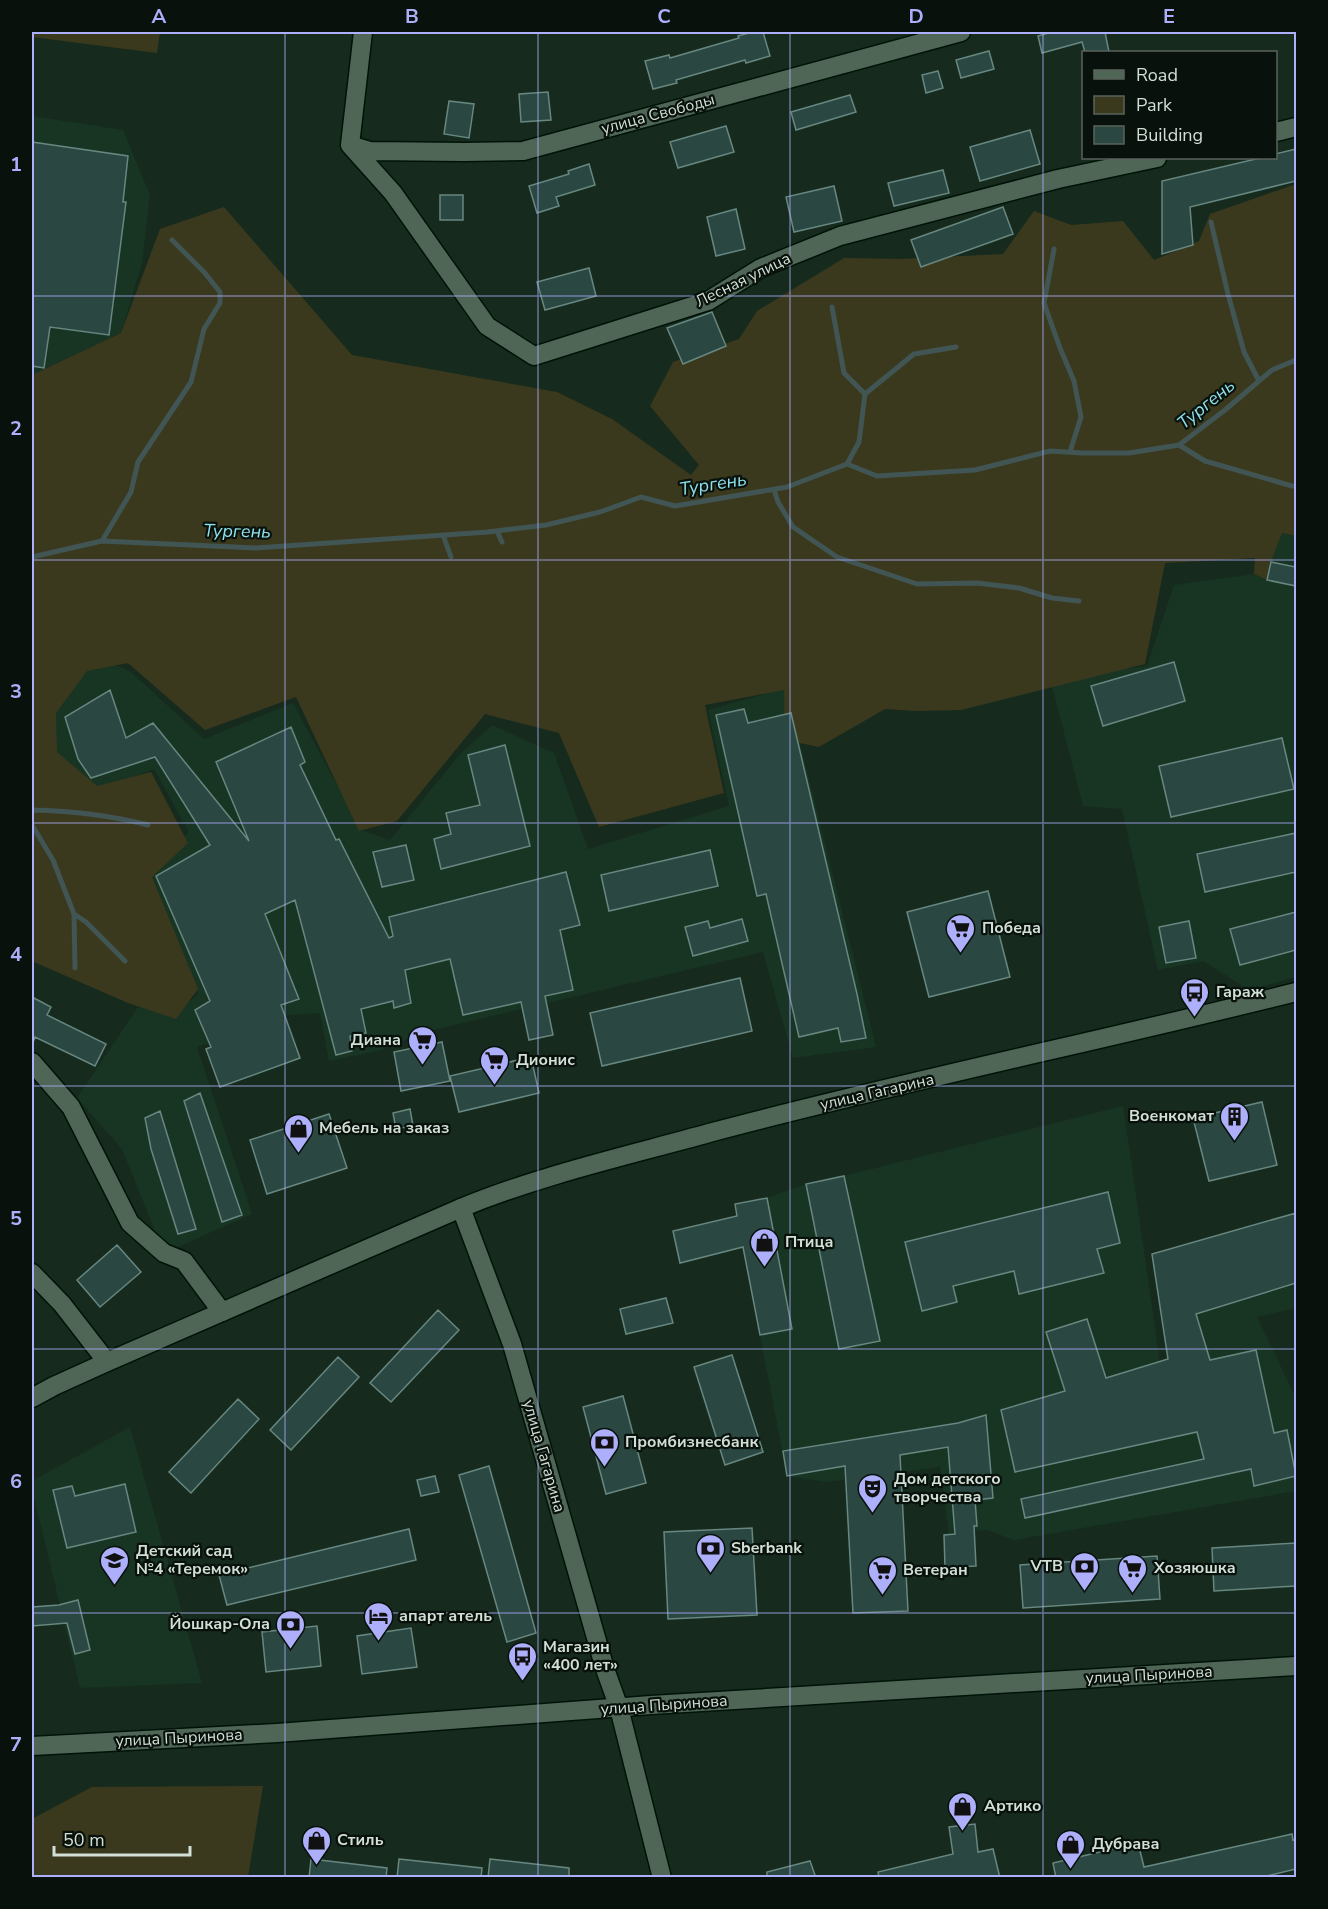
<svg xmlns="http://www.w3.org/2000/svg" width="1328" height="1909" font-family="'Nunito Sans',sans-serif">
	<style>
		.built { fill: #183423 }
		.green { fill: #3b391d }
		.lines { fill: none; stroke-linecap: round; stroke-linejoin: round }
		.stream { stroke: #415554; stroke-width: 5 }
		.building { fill: #2a4742; stroke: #688781; stroke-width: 1.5 }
		.street-casing { stroke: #011308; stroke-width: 21 }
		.secondary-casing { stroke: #011308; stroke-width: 21 }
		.street { stroke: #4f6657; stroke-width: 18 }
		.secondary { stroke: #4f6657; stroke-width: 18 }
		.grid { fill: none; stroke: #adaffb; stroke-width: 1.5; stroke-opacity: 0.55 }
		.labels { text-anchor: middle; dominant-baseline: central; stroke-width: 4.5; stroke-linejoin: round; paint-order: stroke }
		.street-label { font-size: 16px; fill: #d2dfd6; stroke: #08110b }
		.poi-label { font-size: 16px; font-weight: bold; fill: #d2dfd6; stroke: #08110b; text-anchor: start }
		.water-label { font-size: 18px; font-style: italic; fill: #8ee0eb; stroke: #08110b }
		.neatline { fill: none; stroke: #adaffb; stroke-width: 2 }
		.grid-label { font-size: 20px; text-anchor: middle; font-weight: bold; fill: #adaffb }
	</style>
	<rect width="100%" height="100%" fill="#162b1e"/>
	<!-- built -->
	<path class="built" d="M32 116 123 130 150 195 142 263 121 333 32 375Z
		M1282 533 1296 536V977L1249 990 1203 961 1158 970 1122 809 1083 806 1050 678 1147 666 1174 585 1254 574 1267 580 1271 562Z
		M77 650 130 671 204 739 293 703 361 830 390 840 461 753 492 725 554 753 588 849 729 806 708 710 786 688 876 1047 793 1058 763 952 425 1032 381 1050 329 1061 320 1013 289 1015 197 1047 252 1214 164 1253 122 1149 77 1098 138 1007 175 1015 198 994 146 871 189 832 154 769 95 791 54 755 56 715Z
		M1123 1106 1160 1362 1168 1360 1152 1254 1296 1213V1308L1257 1317 1296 1398V1491L1014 1540 987 1530 949 1533 940 1467 827 1482 787 1476 735 1204 767 1198 806 1184 844 1176Z
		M130 1427 202 1683 80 1688 32 1489V1481Z"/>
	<!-- green -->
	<path class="green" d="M32 32H160L157 53 32 37Z
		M1296 184V536L1282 533 1271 562 1267 580 1254 574 1255 558 1165 563 1145 664 961 710 916 711 885 709 819 747 785 740 784 690 705 705 724 793 599 827 559 733 485 714 397 821 359 831 296 697 205 730 128 663 87 671 56 713 57 752 97 786 151 772 188 843 152 877 198 989 176 1019 128 1003 34 962 32 956V375L121 333 160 229 224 207 352 355 557 392 612 419 691 475 699 465 650 406 673 362 739 339 757 311 844 258 901 259 1003 254 1034 211 1071 225 1123 221 1154 260 1199 241 1210 214Z
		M263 1786 248 1877H32V1819L92 1787Z"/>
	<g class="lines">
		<!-- stream -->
		<path class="stream" d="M1211 222 1228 294 1244 352 1259 381
			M1054 249 1044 303 1060 348 1074 381 1081 417 1070 452
			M832 307 844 373 865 394
			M1179 445 1205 461 1292 486
			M847 464 859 442 865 394 914 354 956 347
			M774 490 778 502 793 527 837 557 917 584 977 583 1019 588 1052 598 1079 601
			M497 531 502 542
			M443 535 451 557
			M102 541 131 492 138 462 191 382 204 329 220 303V292L204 272 172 240
			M32 557 102 541 256 548 488 532 546 525 600 512 641 497 675 506 787 487 847 464 877 476 975 470 1050 451 1082 453H1129L1179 445 1225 410 1272 370 1296 360
			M32 810C72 811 109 815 148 825
			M32 825 53 860 74 914 75 968
			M74 914 86 922 125 961"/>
	</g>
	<!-- building -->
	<path class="building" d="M752 32H763L770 56 746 63 745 60 676 80 677 83 653 89 645 61 669 55 670 58 739 38 738 36Z
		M1052 32H1105L1109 52H1085L1082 42 1042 53 1038 36Z
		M989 51 994 69 961 78 956 60Z
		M938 71 943 88 926 93 922 75Z
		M548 92 551 120 521 122 519 94Z
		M850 95 856 112 796 130 791 112Z
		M449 101 474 104 469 138 444 134Z
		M726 126 734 152 678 168 670 142Z
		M1030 130 1040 164 980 181 970 147Z
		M32 142 128 156 123 202H126L109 335 50 327 44 368 32 366Z
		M1296 149V181L1190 207 1193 245 1162 254V181L1260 158H1275V154Z
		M589 164 595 185 556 197 559 206 537 213 529 186 569 174 568 171Z
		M943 170 949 193 894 206 888 183Z
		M834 186 842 221 794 232 786 197Z
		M440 195H463V220H440Z
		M1003 207 1013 234 921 267 911 240Z
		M736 209 745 249 716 256 707 217Z
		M589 268 596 296 545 310 537 282Z
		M712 312 726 346 683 364 667 328Z
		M1271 562 1296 567V586L1267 580Z
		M1174 662 1185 701 1103 726 1091 686Z
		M110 690 126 738 153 723 249 841 216 762 291 727 305 762 300 765 336 840 339 839 389 938 393 936 389 917 566 872 580 925 560 930 573 990 545 996 553 1035 529 1040 521 1002 463 1015 450 959 405 970 411 1003 394 1008 393 1001 361 1009 366 1033 350 1036 352 1051 336 1055 295 900 265 914 299 999 281 1005 300 1058 220 1087 206 1049 211 1047 195 1010 210 1001 156 876 210 845 155 757 91 778 78 759 65 717Z
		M744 709 748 723 791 713 857 994 866 1038 841 1042 838 1028 799 1037 766 894 757 896 716 715Z
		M1282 738 1294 789 1171 817 1159 766Z
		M505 745 530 846 441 869 434 839 451 834 446 813 480 805 468 755Z
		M1296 833V872L1205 892 1197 854Z
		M406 845 414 880 382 887 373 852Z
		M710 850 718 886 609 911 601 875Z
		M988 891 1010 977 929 997 907 912Z
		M1296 912V950L1240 965 1230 929Z
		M742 919 748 941 693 956 685 927 708 921 710 928Z
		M1189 921 1196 958 1166 963 1159 927Z
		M740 978 752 1031 602 1066 590 1013Z
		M32 997 51 1007 47 1015 106 1044 95 1066 35 1037 32 1045Z
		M442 1042 450 1081 401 1091 394 1052Z
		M531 1057 539 1093 459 1112 450 1076Z
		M200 1093 242 1215 222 1222 184 1101Z
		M1262 1102 1277 1165 1209 1181 1193 1118Z
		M410 1109 413 1126 396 1129 393 1113Z
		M160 1111 196 1229 178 1234 151 1149 145 1118Z
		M329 1114 347 1168 267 1194 250 1140Z
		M844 1176 880 1341 839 1349 806 1184Z
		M1108 1192 1120 1243 1097 1249 1104 1273 1019 1294 1014 1271 953 1286 957 1302 922 1311 905 1242Z
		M767 1198 792 1329 760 1335 743 1247 680 1263 673 1231 737 1216 735 1204Z
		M1296 1213V1283L1196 1314 1210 1360 1256 1350 1274 1433 1287 1430 1296 1476 1254 1486 1251 1469 1025 1518 1021 1499 1204 1459 1197 1432 1015 1472 1001 1410 1065 1391 1046 1332 1087 1319 1106 1378 1168 1359 1152 1254Z
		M117 1245 141 1272 100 1307 77 1280Z
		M666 1298 673 1323 626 1334 620 1309Z
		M438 1310 459 1330 391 1402 370 1383Z
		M732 1355 763 1452 725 1465 694 1367Z
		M338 1357 359 1377 291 1450 270 1430Z
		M623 1396 646 1483 606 1494 583 1407Z
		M238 1399 259 1419 191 1493 169 1472Z
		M986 1415 993 1498 975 1500 977 1526H974L976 1566 945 1567 944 1535 955 1534 948 1447 900 1455 908 1611 853 1613 845 1466 787 1476 783 1451 958 1423Z
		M489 1466 536 1633 507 1642 459 1475Z
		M435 1476 439 1492 421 1496 417 1480Z
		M125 1484 136 1532 67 1548 53 1490 72 1486 75 1496Z
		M752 1528 757 1615 668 1619 664 1532Z
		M409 1529 416 1560 227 1605 219 1575Z
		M1296 1543V1586L1214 1591 1212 1548Z
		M1157 1556 1160 1599 1023 1608 1020 1565Z
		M78 1600 90 1650 75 1654 67 1623 32 1626V1607L59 1605Z
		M317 1626 321 1666 266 1672 262 1632Z
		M411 1628 417 1667 362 1674 357 1636Z
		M975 1824 978 1852 993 1849 1000 1878H879L878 1872 953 1854 949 1827Z
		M1292 1834 1293 1840 1296 1839V1869L1259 1878H1056L1053 1863 1138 1843 1144 1867Z
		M311 1859 387 1868 386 1878H309Z
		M399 1859 482 1868 481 1878H397Z
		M490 1859 569 1868V1878H488Z
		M810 1861 816 1878H767V1872Z"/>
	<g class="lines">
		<defs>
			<path id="street" d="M1276 132 1296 127
				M350 145 393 193 487 326 534 356 708 301 761 268 840 236 1058 179 1157 158
				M350 145 370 151 464 152 523 151 961 32
				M350 145 363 32
				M32 1062 71 1107 130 1223 164 1253 184 1261 222 1312
				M461 1208 512 1344 605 1669 619 1708
				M32 1273 62 1304 107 1362"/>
			<path id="secondary" d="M32 1398 54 1386 107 1362 461 1208C541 1175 626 1156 709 1133 904 1081 1101 1041 1296 992
				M619 1708 662 1878
				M32 1746 277 1733 651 1705 1296 1666"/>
		</defs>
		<!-- street casing -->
		<use href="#street" class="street-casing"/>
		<!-- secondary casing -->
		<use href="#secondary" class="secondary-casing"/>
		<!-- street -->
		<use href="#street" class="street"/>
		<!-- secondary -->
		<use href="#secondary" class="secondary"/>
	</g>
	<!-- grid -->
	<path class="grid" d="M285 32V1878M538 32V1878M790 32V1878M1043 32V1878M32 296H1296M32 560H1296M32 823H1296M32 1086H1296M32 1349H1296M32 1613H1296"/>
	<!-- icons -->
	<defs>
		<symbol id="supermarket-pin" viewBox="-11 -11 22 30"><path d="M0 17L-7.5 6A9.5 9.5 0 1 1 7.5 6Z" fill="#adaffb" stroke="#08110b"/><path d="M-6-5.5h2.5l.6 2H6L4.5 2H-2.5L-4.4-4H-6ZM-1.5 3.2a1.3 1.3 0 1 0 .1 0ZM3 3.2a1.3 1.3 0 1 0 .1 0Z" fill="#111"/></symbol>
		<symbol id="bus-pin" viewBox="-11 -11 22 30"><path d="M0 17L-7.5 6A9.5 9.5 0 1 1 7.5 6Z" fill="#adaffb" stroke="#08110b"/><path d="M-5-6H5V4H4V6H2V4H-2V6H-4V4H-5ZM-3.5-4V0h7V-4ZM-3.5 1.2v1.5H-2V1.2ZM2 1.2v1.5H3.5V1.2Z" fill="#111"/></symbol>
		<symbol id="building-pin" viewBox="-11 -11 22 30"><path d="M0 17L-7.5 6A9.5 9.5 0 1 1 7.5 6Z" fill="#adaffb" stroke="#08110b"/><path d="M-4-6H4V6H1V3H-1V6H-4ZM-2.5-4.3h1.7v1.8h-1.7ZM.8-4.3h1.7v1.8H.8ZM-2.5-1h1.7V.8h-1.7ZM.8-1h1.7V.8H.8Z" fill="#111"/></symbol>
		<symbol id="shop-pin" viewBox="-11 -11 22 30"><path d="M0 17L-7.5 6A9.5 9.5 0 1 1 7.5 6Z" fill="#adaffb" stroke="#08110b"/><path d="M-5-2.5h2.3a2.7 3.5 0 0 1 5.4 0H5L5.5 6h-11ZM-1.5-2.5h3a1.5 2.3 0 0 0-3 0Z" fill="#111"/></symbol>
		<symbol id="bank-pin" viewBox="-11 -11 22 30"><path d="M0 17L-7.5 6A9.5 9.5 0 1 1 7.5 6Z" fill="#adaffb" stroke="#08110b"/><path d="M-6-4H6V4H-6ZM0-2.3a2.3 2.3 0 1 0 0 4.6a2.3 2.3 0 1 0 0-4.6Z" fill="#111"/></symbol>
		<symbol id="theatre-pin" viewBox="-11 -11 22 30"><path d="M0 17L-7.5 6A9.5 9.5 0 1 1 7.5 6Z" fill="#adaffb" stroke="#08110b"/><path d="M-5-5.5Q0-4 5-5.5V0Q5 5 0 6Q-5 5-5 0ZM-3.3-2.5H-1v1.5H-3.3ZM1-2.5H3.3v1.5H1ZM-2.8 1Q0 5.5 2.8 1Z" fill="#111"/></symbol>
		<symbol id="school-pin" viewBox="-11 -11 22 30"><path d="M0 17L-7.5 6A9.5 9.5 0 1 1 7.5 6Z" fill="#adaffb" stroke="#08110b"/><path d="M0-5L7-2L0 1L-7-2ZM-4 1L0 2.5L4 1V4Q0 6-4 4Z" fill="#111"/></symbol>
		<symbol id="hotel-pin" viewBox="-11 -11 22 30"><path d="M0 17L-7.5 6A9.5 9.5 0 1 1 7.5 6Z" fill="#adaffb" stroke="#08110b"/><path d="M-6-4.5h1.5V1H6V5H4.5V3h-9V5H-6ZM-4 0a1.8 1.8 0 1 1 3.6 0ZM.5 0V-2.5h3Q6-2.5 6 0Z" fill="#111"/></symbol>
	</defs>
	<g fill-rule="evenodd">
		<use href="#supermarket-pin" x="944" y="912" width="33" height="45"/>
		<use href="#bus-pin" x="1178" y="976" width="33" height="45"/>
		<use href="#supermarket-pin" x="406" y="1024" width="33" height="45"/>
		<use href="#supermarket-pin" x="478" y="1044" width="33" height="45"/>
		<use href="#building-pin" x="1218" y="1100" width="33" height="45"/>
		<use href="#shop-pin" x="282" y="1112" width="33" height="45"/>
		<use href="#shop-pin" x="748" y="1226" width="33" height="45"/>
		<use href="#bank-pin" x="588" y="1426" width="33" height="45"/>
		<use href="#theatre-pin" x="856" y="1472" width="33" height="45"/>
		<use href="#bank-pin" x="694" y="1532" width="33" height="45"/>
		<use href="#school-pin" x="98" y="1544" width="33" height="45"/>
		<use href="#bank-pin" x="1068" y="1550" width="33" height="45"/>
		<use href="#supermarket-pin" x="1116" y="1552" width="33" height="45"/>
		<use href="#supermarket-pin" x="866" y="1554" width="33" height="45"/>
		<use href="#hotel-pin" x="362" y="1600" width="33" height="45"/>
		<use href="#bank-pin" x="274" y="1608" width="33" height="45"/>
		<use href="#bus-pin" x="506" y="1640" width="33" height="45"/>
		<use href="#shop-pin" x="946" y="1790" width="33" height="45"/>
		<use href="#shop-pin" x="300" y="1824" width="33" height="45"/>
		<use href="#shop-pin" x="1054" y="1828" width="33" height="45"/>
	</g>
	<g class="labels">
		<!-- street labels -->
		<g class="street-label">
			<text transform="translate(658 114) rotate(-15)">улица Свободы</text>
			<text transform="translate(743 280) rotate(-26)">Лесная улица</text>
			<text transform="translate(877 1092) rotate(-13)">улица Гагарина</text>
			<text transform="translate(544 1456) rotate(74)">улица Гагарина</text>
			<text transform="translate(1149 1675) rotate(-3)">улица Пыринова</text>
			<text transform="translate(664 1705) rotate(-4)">улица Пыринова</text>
			<text transform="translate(179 1738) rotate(-3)">улица Пыринова</text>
		</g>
		<!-- poi labels -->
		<g class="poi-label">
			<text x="982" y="928">Победа</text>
			<text x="1216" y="992">Гараж</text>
			<text x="401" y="1040" text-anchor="end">Диана</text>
			<text x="516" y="1060">Дионис</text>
			<text x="1214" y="1116" text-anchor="end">Военкомат</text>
			<text x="319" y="1128">Мебель на заказ</text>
			<text x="785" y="1242">Птица</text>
			<text x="625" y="1442">Промбизнесбанк</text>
			<text x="894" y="1479">Дом детского<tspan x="894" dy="18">творчества</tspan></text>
			<text x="731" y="1548">Sberbank</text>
			<text x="136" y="1551">Детский сад<tspan x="136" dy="18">№4 «Теремок»</tspan></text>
			<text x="1063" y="1566" text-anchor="end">VTB</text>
			<text x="1154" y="1568">Хозяюшка</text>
			<text x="903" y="1570">Ветеран</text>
			<text x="399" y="1616">апарт атель</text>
			<text x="270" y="1624" text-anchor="end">Йошкар-Ола</text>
			<text x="543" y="1647">Магазин<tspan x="543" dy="18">«400 лет»</tspan></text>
			<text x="984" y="1806">Артико</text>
			<text x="337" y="1840">Стиль</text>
			<text x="1092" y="1844">Дубрава</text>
		</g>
		<!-- water labels -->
		<g class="water-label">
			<text transform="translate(1206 404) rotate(-39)">Тургень</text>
			<text transform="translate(713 484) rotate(-9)">Тургень</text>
			<text transform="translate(237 531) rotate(1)">Тургень</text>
		</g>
	</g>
	<!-- border -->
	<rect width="1328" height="1909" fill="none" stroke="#08110b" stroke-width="66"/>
	<!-- legend -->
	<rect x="1082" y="51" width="195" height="108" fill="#08110b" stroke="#59635c" stroke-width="1.5"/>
	<rect x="1094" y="70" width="30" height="9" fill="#4f6657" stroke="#59635c" stroke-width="1.5"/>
	<text x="1136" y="81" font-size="18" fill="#d2dfd6">Road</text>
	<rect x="1094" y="96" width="30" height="18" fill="#3b391d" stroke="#59635c" stroke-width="1.5"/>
	<text x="1136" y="111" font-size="18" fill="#d2dfd6">Park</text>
	<rect x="1094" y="126" width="30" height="18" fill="#2a4742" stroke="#59635c" stroke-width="1.5"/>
	<text x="1136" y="141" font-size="18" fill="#d2dfd6">Building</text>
	<!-- scale -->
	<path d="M54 1846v9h136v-9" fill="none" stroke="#d2dfd6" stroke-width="3"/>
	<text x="63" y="1846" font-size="18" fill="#d2dfd6" stroke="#08110b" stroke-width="4.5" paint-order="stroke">50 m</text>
	<rect x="33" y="33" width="1262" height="1843" class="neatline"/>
	<g class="grid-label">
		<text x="159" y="23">A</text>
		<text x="412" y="23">B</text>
		<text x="664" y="23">C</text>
		<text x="916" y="23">D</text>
		<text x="1169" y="23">E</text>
		<text x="16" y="171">1</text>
		<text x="16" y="435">2</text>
		<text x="16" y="698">3</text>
		<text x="16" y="961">4</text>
		<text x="16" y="1225">5</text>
		<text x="16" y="1488">6</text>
		<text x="16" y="1751">7</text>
	</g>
</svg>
